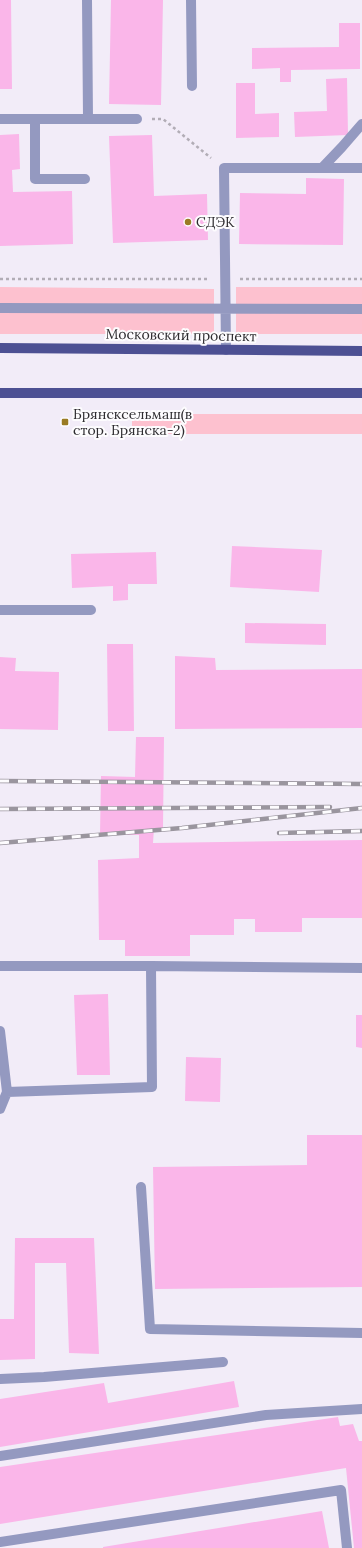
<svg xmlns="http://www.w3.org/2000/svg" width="362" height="1548" font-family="Lora,serif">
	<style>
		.green { fill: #fdc1cf }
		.building { fill: #fab6e9 }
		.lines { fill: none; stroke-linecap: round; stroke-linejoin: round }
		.path { stroke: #b2adb6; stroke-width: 2.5; stroke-dasharray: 3 3; stroke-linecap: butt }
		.lane { stroke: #9499c0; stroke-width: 10 }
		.primary { stroke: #4d5093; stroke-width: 10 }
		.rail-casing { stroke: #9a959e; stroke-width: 4.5 }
		.rail { stroke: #fdfcfe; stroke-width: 3; stroke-dasharray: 9; stroke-linecap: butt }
		.poi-dot { fill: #9a7b24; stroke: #fdfcfe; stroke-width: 1.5 }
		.labels { text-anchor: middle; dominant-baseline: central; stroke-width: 4; stroke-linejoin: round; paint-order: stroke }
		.poi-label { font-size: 14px; fill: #2e2c30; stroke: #fdfcfe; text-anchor: start }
		.street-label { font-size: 14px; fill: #2e2c30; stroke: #fdfcfe }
	</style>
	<rect width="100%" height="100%" fill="#f2ecf8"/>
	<!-- green -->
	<path class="green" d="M0 287 214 289V334H0Z
		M236 287H362V334H236Z
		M132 414H362V434H132Z"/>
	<!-- building -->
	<path class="building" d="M0 0H11L12 89H0Z
		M111 0H163L161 105 109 104Z
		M339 23H360V69L291 70V82H280V68L252 69V48L339 47Z
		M347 78 348 135 295 137 294 112 327 111 326 79Z
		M236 83H255V114L279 113V137L236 138Z
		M19 134 20 169 12 170 13 192 72 191 73 244 0 246V135Z
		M152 135 154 196 207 194 208 240 113 243 109 136Z
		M306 178 344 179 343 245 239 244 240 193 306 194Z
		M232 546 322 550 319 592 230 587Z
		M156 552 157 584H128V600L113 601V586L72 588 71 554Z
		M245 623 326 624V645L245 643Z
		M107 644H133L134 731H108Z
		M175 656 215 658 216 670 362 669V728L175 729Z
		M0 657 16 658 15 671 59 672 58 730 0 729Z
		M136 737H164L163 828H154L153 843 362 840V918H302V932H255V919H234V935H190V956H125V940H99L98 860 139 858V835L100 834 101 776 135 777Z
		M108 994 110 1075H77L74 995Z
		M356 1015H362V1048L356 1047Z
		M186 1057 221 1058 220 1102 185 1101Z
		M307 1135H362V1287L155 1289 153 1167 307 1165Z
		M15 1238H94L99 1354 69 1353 66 1263H35V1359L0 1360V1319H14Z
		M234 1381 239 1407 0 1447V1399L104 1383 108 1403Z
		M338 1417 340 1426 353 1424 359 1441H362V1548H354L346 1468 0 1524V1467Z
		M322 1511 329 1548H103V1547Z"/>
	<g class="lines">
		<!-- path -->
		<path class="path" d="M152 119H163L211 158
			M0 279H209
			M240 279H362"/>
		<!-- lane -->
		<path class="lane" d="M87 0 88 118
			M191 0 192 86
			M0 119H137
			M35 119V179H85
			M322 168 342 147 362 124
			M0 308 362 309
			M226 350 224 168H362
			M0 610H91
			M0 966H151L152 1087 7 1092
			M151 966 362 968
			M0 1031 7 1092 0 1109
			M141 1187 150 1329 362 1333
			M0 1379 44 1377 223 1362
			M0 1456 266 1415 362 1409
			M0 1542 341 1490 347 1548"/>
		<!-- primary -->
		<path class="primary" d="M0 348 362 351
			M0 393H362"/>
		<defs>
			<path id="rail" d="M0 781 362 784
				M0 809 330 807
				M279 833 362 831
				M0 843 182 828 362 808"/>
		</defs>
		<!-- rail casing -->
		<use href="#rail" class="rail-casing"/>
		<!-- rail -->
		<use href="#rail" class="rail"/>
	</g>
	<!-- markers -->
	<g class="poi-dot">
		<circle cx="188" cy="222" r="4"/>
		<rect x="61" y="418" width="8" height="8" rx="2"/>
	</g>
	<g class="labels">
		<!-- poi labels -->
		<g class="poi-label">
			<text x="196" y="222">СДЭК</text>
			<text x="73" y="414">Брянсксельмаш(в<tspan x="73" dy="16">стор. Брянска-2)</tspan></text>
		</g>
		<!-- street labels -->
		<g class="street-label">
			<text transform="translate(181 335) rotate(1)">Московский проспект</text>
		</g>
	</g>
</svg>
